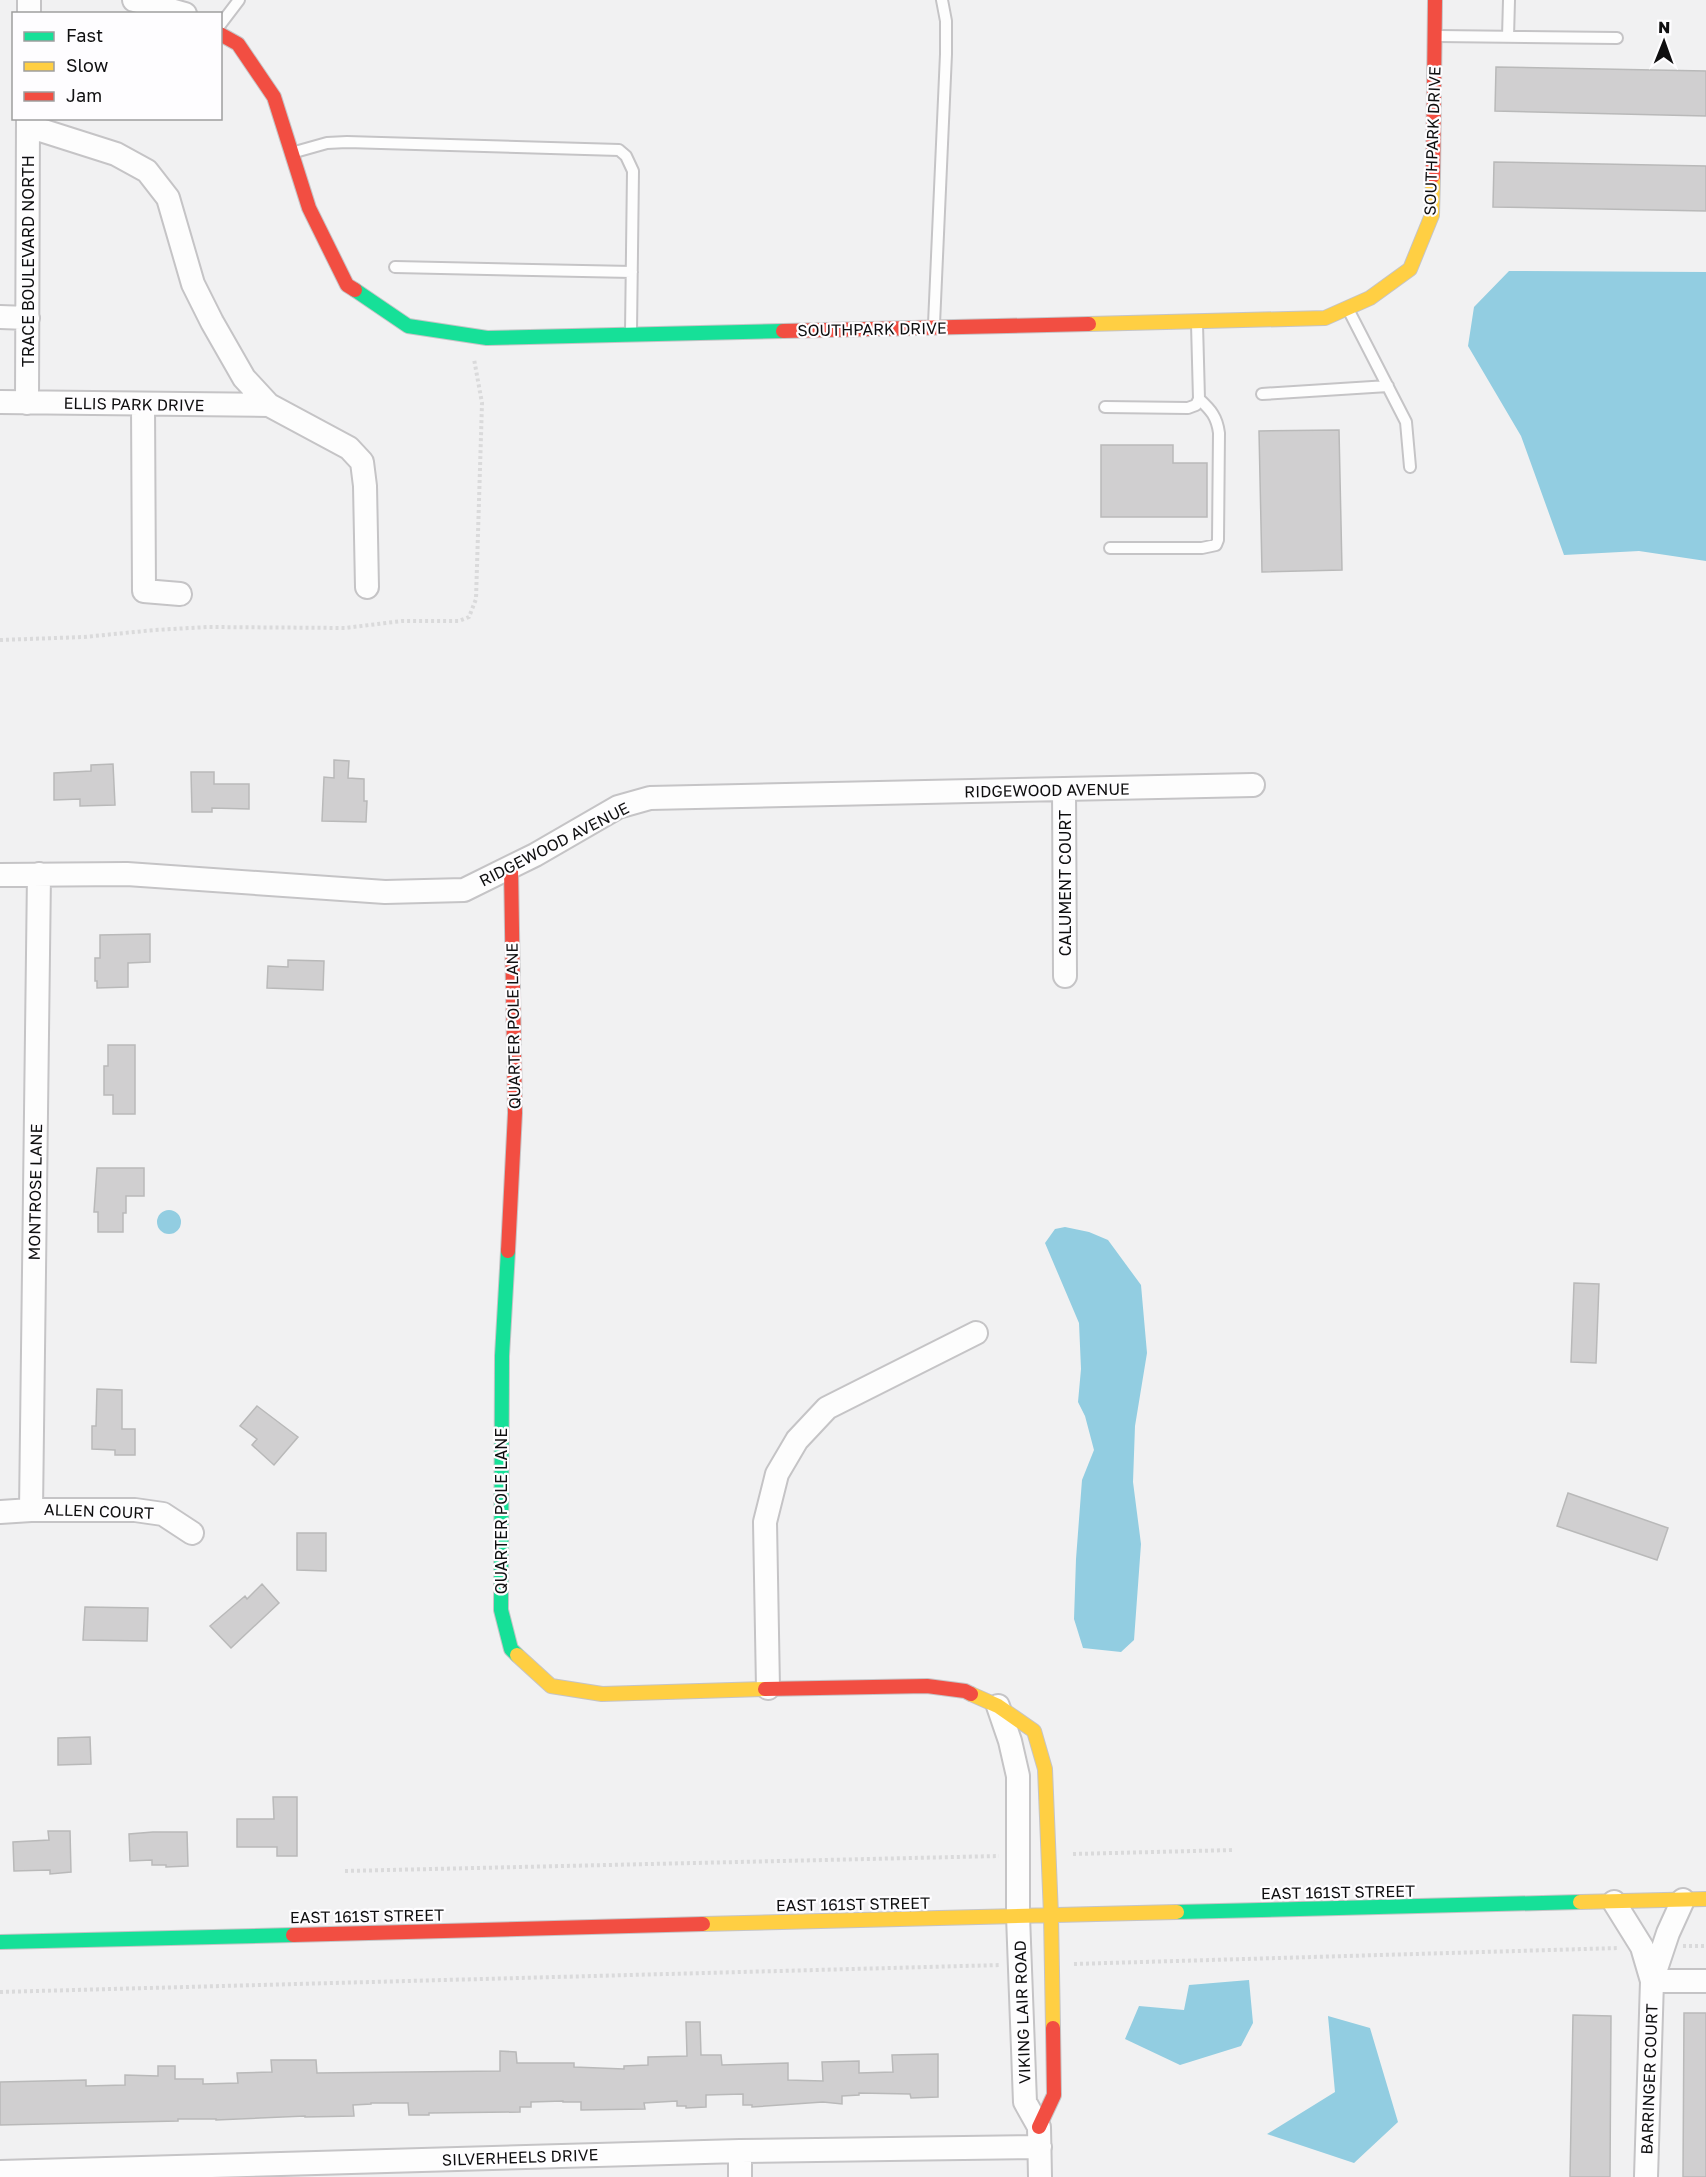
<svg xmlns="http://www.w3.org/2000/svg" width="1706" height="2177" font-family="'Golos Text',sans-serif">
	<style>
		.water { fill: #92cde1 }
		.building { fill: #d0cfd0; stroke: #b9b9b9; stroke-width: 1.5 }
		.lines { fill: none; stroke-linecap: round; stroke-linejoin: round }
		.lane-casing { stroke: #c5c4c6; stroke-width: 14 }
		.street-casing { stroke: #c5c4c6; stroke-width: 26 }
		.fast-casing { stroke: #c5c4c6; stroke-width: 16 }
		.slow-casing { stroke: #c5c4c6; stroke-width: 16 }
		.jam-casing { stroke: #c5c4c6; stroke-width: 16 }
		.path { stroke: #dadadb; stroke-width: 4; stroke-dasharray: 3 3; stroke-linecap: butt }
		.lane { stroke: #fdfdfd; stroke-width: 10 }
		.street { stroke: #fdfdfd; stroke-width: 22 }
		.fast { stroke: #16e098; stroke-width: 14 }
		.slow { stroke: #ffcf43; stroke-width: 14 }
		.jam { stroke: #f24e42; stroke-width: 14 }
		.labels { text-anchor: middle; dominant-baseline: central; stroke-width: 4.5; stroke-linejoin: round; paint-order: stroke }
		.street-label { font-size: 16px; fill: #0f0f10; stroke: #fefdff }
	</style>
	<rect width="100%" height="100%" fill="#f1f1f2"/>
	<!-- water -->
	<path class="water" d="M1509 271 1706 272V561L1639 551 1564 555 1521 436 1468 346 1474 307Z
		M157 1222a12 12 0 1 1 24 0a12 12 0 1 1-24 0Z
		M1065 1227 1089 1232 1108 1240 1141 1285 1147 1353 1135 1426 1133 1482 1141 1544 1134 1640 1121 1652 1083 1648 1074 1619 1076 1559 1082 1480 1094 1450 1085 1416 1078 1402 1081 1369 1079 1323 1045 1243 1055 1229Z
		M1249 1980 1253 2023 1241 2046 1180 2065 1125 2039 1139 2006 1184 2010 1189 1985Z
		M1328 2016 1370 2028 1398 2122 1354 2163 1267 2134 1335 2092Z"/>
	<!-- building -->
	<path class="building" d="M1496 67 1706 71V116L1495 111Z
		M1494 162 1706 166V211L1493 207Z
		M1339 430 1342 570 1262 572 1259 431Z
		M1101 445H1173V463H1207V517H1101Z
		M334 760 349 761 348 778 364 779V801H367L366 822 322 821 324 777 334 778Z
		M113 764 115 805 80 806V799L54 800V773L91 771V765Z
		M191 772H214V784H249V809L212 808V812H192Z
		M150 934V962L128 963V987L97 988V981H95V958H100V935Z
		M288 960 324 961 323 990 267 988 268 966 288 967Z
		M108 1045H135V1114H113V1095H104V1066H108Z
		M97 1168H144V1196H126V1213H123V1232H98V1212H94Z
		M1574 1283 1599 1284 1596 1363 1571 1362Z
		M97 1389 122 1390V1429H135V1455H115V1450L92 1449V1426H96Z
		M257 1406 298 1437 274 1465 252 1445 257 1439 240 1426Z
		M1568 1493 1668 1528 1657 1560 1557 1526Z
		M297 1533H326V1571L297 1570Z
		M262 1584 279 1603 231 1648 210 1626 245 1596 247 1599Z
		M85 1607 148 1608 147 1641 83 1640Z
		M90 1737 91 1764 58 1765V1738Z
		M273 1797H297V1856H277V1847H237V1819H274Z
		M48 1831H70L71 1872 50 1874V1870L14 1871 13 1842 49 1840Z
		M153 1832H187L188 1866 166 1867V1865H152V1860L130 1861 129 1834Z
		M1684 2013H1706V2177H1683Z
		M1573 2015 1611 2016 1610 2177H1570Z
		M686 2022H700L701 2055H721L722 2065 788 2063V2080L823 2081 822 2062 859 2061V2073L893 2072 892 2055 938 2054V2097L911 2098 910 2094 859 2093V2095L842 2096V2104L823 2102 752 2107V2105H743V2094L706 2095V2107L686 2108V2106H677V2101L644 2103 645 2109 581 2110V2102H563V2101L531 2102V2107H520V2112L429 2113V2115H409L408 2103H371V2104L353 2105 354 2116 305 2117V2116L216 2120V2119H178V2121L0 2125V2082L86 2080V2086L125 2085V2075L158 2076V2066H175V2079H203V2084L238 2083 237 2073 272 2072 271 2060H316L317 2073 500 2071V2051L516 2052 517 2063H574V2067L624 2069V2066L648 2065V2057L687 2056Z"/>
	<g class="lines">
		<defs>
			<path id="lane" d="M220 25 239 0
				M1438 36 1617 38
				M1508 37 1509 0
				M295 152 327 143 347 142 619 150 626 156 633 171 631 332
				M395 267 632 272
				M1349 311 1406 422 1410 467
				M934 324 946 54V21L942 0
				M1262 394 1388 386
				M1105 407 1188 408 1196 405 1199 399 1197 324
				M1110 548H1202L1216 545 1218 540 1219 433C1217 417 1211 410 1199 399"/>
			<path id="street" d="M134 0 185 14
				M29 14V0
				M28 126 116 154 147 171 168 198 193 284 212 322 244 378 269 405 349 448 362 462 365 486 367 587
				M0 317 28 318
				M0 402 269 405
				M27 403 28 118
				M143 404 144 591 180 594
				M1064 789 1065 976
				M0 875 127 874 385 892 464 890 535 855 618 807 650 798 1253 785
				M31 1510 39 874
				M0 1512 31 1510H135L163 1514 192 1533
				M768 1688 765 1522 777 1474 797 1440 827 1408 976 1333
				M998 1706 1010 1741 1018 1776V1916L1025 2102 1039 2127 1040 2177
				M1614 1902 1642 1947 1652 1981
				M1652 1981H1706
				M0 2172 740 2151 1040 2147
				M740 2177V2151
				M1646 2177 1652 1981 1668 1933 1683 1900"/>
			<path id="fast" d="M355 290 408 326 487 338 783 331
				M508 1251 502 1356 501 1610 511 1649 517 1655
				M1177 1912 1580 1902
				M0 1942 293 1935"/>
			<path id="slow" d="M1089 324 1325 318 1370 298 1410 269 1432 215 1433 176
				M517 1655 551 1686 602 1694 765 1689
				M971 1694 998 1706 1034 1731 1045 1769 1051 1915 1053 2028
				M1580 1902 1706 1899
				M703 1924 1177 1912"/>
			<path id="jam" d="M220 34 238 44 274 97 309 208 347 285 355 290
				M1433 176 1435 0
				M783 331 1089 324
				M508 1251 515 1113 511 868
				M765 1689 927 1686 965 1691 971 1694
				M293 1935 703 1924
				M1039 2127 1054 2095 1053 2028"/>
		</defs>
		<!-- lane casing -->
		<use href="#lane" class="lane-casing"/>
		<!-- street casing -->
		<use href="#street" class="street-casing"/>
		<!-- fast casing -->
		<use href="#fast" class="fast-casing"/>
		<!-- slow casing -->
		<use href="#slow" class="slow-casing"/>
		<!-- jam casing -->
		<use href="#jam" class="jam-casing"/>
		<!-- path -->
		<path class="path" d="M0 640 84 637 155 630 208 627 345 628 402 621H459L469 617 476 599 482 403 474 359
			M1073 1854 1234 1850
			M345 1871 999 1856
			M1683 1946H1706
			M1074 1964 1619 1948
			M0 1992 1001 1965"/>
		<!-- lane -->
		<use href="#lane" class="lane"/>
		<!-- street -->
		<use href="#street" class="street"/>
		<!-- fast -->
		<use href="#fast" class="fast"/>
		<!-- slow -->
		<use href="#slow" class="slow"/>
		<!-- jam -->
		<use href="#jam" class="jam"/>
	</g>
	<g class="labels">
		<!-- street labels -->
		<g class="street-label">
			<text transform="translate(1432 141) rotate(-88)">SOUTHPARK DRIVE</text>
			<text transform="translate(28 261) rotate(-90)">TRACE BOULEVARD NORTH</text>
			<text transform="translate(872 329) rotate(-1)">SOUTHPARK DRIVE</text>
			<text transform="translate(134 404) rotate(1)">ELLIS PARK DRIVE</text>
			<text transform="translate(1047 790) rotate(-1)">RIDGEWOOD AVENUE</text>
			<text transform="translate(554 844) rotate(-27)">RIDGEWOOD AVENUE</text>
			<text transform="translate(1065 883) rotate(-90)">CALUMENT COURT</text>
			<text transform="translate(513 1026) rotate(-91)">QUARTER POLE LANE</text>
			<text transform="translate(35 1192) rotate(-89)">MONTROSE LANE</text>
			<text transform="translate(99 1511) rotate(2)">ALLEN COURT</text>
			<text transform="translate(501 1511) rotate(-90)">QUARTER POLE LANE</text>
			<text transform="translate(1338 1892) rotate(-1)">EAST 161ST STREET</text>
			<text transform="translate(853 1904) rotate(-1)">EAST 161ST STREET</text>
			<text transform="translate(367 1916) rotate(-1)">EAST 161ST STREET</text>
			<text transform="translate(1022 2012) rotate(-92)">VIKING LAIR ROAD</text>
			<text transform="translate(1649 2079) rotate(-88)">BARRINGER COURT</text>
			<text transform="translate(520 2157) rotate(-2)">SILVERHEELS DRIVE</text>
		</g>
	</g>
	<!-- legend -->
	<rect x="12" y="12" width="210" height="108" fill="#fefdff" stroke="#9e9e9f" stroke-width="1.5"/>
	<rect x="24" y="32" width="30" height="9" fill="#16e098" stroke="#9e9e9f" stroke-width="1.5"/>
	<text x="66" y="42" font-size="18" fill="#0f0f10">Fast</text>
	<rect x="24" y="62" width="30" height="9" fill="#ffcf43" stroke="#9e9e9f" stroke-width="1.5"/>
	<text x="66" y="72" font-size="18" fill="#0f0f10">Slow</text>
	<rect x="24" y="92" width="30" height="9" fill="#f24e42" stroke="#9e9e9f" stroke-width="1.5"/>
	<text x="66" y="102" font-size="18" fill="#0f0f10">Jam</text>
	<!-- north arrow -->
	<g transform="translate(1664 42) rotate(1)" stroke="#fefdff" stroke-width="4.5" paint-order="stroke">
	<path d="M0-4.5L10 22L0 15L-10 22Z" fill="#0f0f10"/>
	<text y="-9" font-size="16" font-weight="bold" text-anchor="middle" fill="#0f0f10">N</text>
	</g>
</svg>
